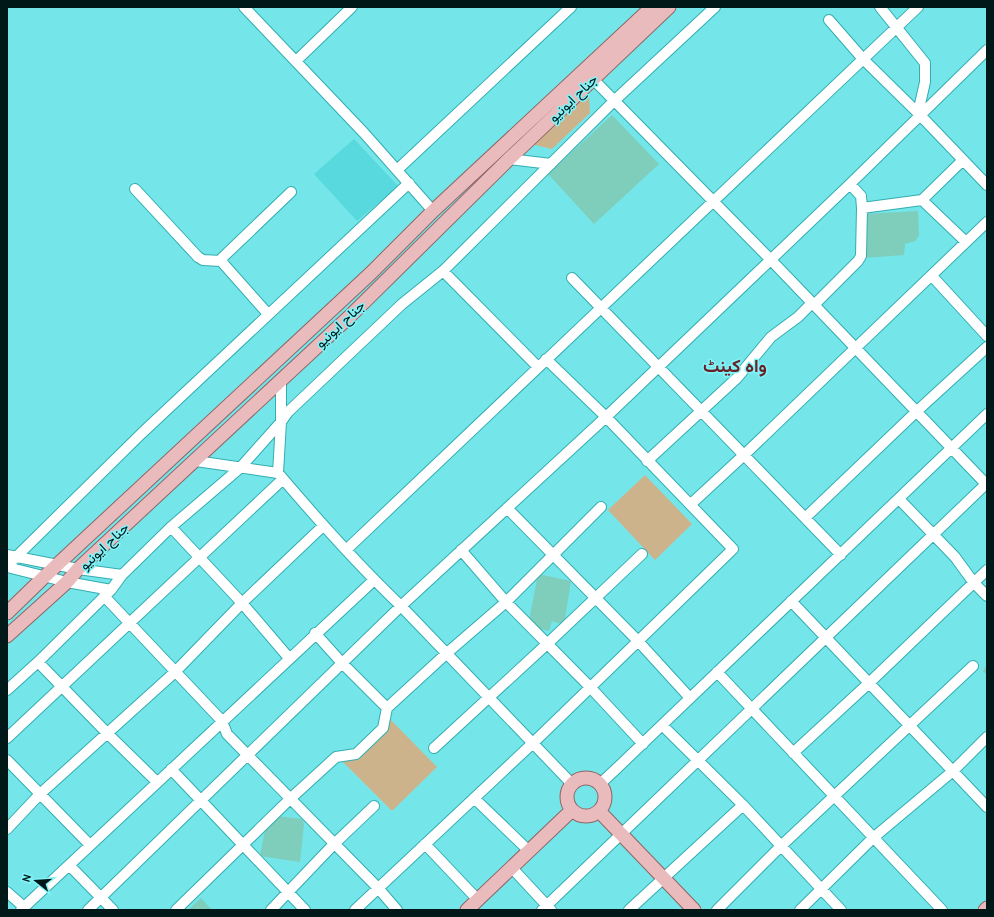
<svg xmlns="http://www.w3.org/2000/svg" width="994" height="917" font-family="'PT Sans',Vazirmatn,sans-serif">
	<style>
		.built { fill: #57d9dd }
		.green { fill: #cdb38b }
		.building { fill: #7fcdbb }
		.lines { fill: none; stroke-linecap: round; stroke-linejoin: round }
		.minor-casing { stroke: #32adb1; stroke-width: 12 }
		.major-casing { stroke: #8f6566; stroke-width: 15 }
		.minor { stroke: #fff; stroke-width: 10 }
		.major { stroke: #eabbbc; stroke-width: 13 }
		.labels { text-anchor: middle; dominant-baseline: central; stroke-width: 3; stroke-linejoin: round; paint-order: stroke }
		.street-label { font-size: 14px; fill: #011819; stroke: #82f4f8 }
		.district-label { font-size: 18px; font-weight: bold; fill: #672228; stroke: #82f4f8 }
	</style>
	<rect width="100%" height="100%" fill="#74e6ea"/>
	<!-- built -->
	<path class="built" d="M354 139 398 186 357 221 314 174Z"/>
	<!-- green -->
	<path class="green" d="M584 94H589L590 113 552 149 535 145 532 142Z
		M645 475 692 524 655 560 608 510Z
		M387 716 437 767 392 811 342 761Z"/>
	<!-- building -->
	<path class="building" d="M612 115 659 164 594 224 548 174Z
		M918 211 919 236 915 241 905 244 904 255 863 258V214Z
		M538 574 571 581 564 625 552 621 549 631 528 626Z
		M987 664V674L983 672Z
		M277 816 302 819 304 824 300 862 260 856 266 824Z
		M201 898 212 910H188Z"/>
	<g class="lines">
		<defs>
			<path id="minor" d="M244 7 364 133 433 211
				M880 7 925 63V82L918 113
				M829 20 863 59 920 115 987 185
				M296 61 352 7
				M593 79 771 260 987 485
				M509 159 551 164
				M963 160 922 200 966 242
				M397 170 571 7
				M135 189 198 257 203 260 221 261
				M862 208 922 200
				M443 271 538 367
				M932 276 987 336
				M572 278 841 555
				M814 305 858 261 861 256 862 208 861 196 850 184
				M268 314 221 261 222 258 291 192
				M196 461 278 473C317 519 357 564 401 606L572 784
				M647 461 737 378 771 337 798 317 812 303
				M278 473 281 422V380
				M899 499 955 557 974 583 987 596
				M691 504 744 455 987 222
				M507 508 638 641 690 698
				M805 518 917 411 987 347
				M171 527 242 603 289 658
				M346 550 918 7
				M461 550 506 602 590 687 643 744
				M7 555 78 569 122 575
				M7 567 16 557 142 433 409 183
				M7 567 67 582 111 590
				M104 596 222 721 227 734 378 888 397 910
				M791 601 987 807
				M315 633 342 663 387 708
				M38 662 107 733 157 782
				M717 672 942 910
				M7 690 38 662 111 590 122 575 171 527 240 468 281 422 288 412 402 304 443 271 614 101 715 7
				M662 725 743 805 841 910
				M7 738 283 479
				M434 748 547 644 642 554
				M793 753 869 683 987 570
				M7 760 90 845
				M171 769 305 910
				M600 784 615 770 987 414
				M474 798 529 851
				M7 829 40 794 175 672 242 603 323 526
				M425 844 478 900
				M69 865 113 910
				M512 868 551 910
				M7 892 24 907
				M21 910 374 580
				M88 910 401 606 606 417 850 184 987 50
				M176 910 290 799 336 757 356 754 383 728 387 708 447 653 506 602 601 507
				M271 910 334 844 374 806
				M355 910 533 743 733 549 606 417 546 359
				M542 910 987 483
				M629 910 743 805
				M717 910 781 846 973 666
				M800 910 873 838 953 771 987 737"/>
			<path id="major" d="M7 613 44 577 371 273 433 211 652 7
				M7 636 67 582 78 569 349 317 509 159 669 7
				M567 797a19 19 0 1 1 38 0a19 19 0 1 1-38 0Z
				M599 811 694 910
				M467 910 572 810
				M985 910 987 908"/>
		</defs>
		<!-- minor casing -->
		<use href="#minor" class="minor-casing"/>
		<!-- major casing -->
		<use href="#major" class="major-casing"/>
		<!-- minor -->
		<use href="#minor" class="minor"/>
		<!-- major -->
		<use href="#major" class="major"/>
	</g>
	<g class="labels">
		<!-- street labels -->
		<g class="street-label">
			<text transform="translate(573 98) rotate(-44)">جناح ایونیو</text>
			<text transform="translate(340 324) rotate(-43)">جناح ایونیو</text>
			<text transform="translate(104 546) rotate(-43)">جناح ایونیو</text>
		</g>
		<!-- district labels -->
		<g class="district-label">
			<text x="735" y="365">واہ کینٹ</text>
		</g>
	</g>
	<!-- border -->
	<rect width="994" height="917" fill="none" stroke="#011819" stroke-width="16"/>
	<!-- north arrow -->
	<g transform="translate(36 881) rotate(287)" stroke="#82f4f8" stroke-width="3" paint-order="stroke">
	<path d="M0-3L7 15L0 10L-7 15Z" fill="#011819"/>
	<text y="-6" font-size="11" font-weight="bold" text-anchor="middle" fill="#011819">N</text>
	</g>
</svg>
